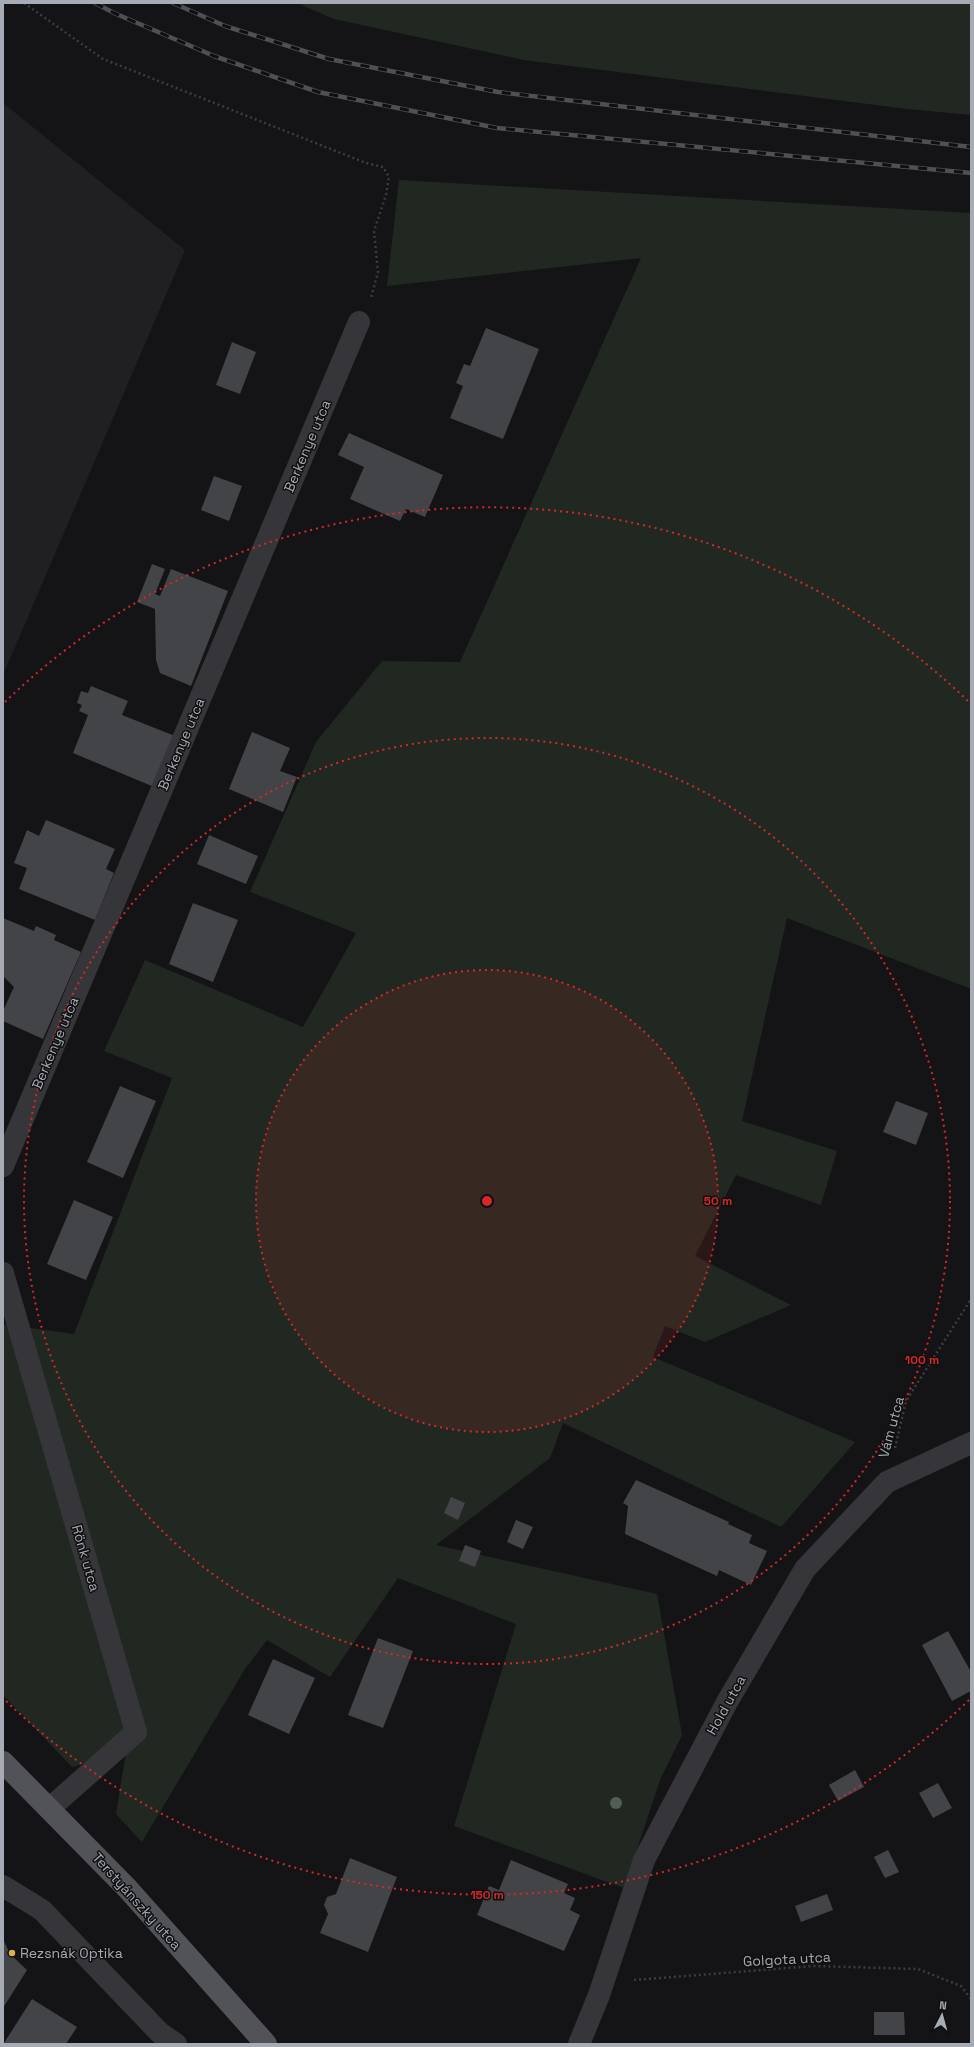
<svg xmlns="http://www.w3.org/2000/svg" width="974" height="2047" font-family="'Space Grotesk',sans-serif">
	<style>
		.built { fill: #202022 }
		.green { fill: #212822 }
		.building { fill: #434448 }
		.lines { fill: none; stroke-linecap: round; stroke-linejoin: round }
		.path { stroke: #3c3d41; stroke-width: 2.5; stroke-dasharray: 2 3; stroke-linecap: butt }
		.minor { stroke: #36363a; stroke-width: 22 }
		.major { stroke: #525359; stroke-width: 22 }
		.rail-casing { stroke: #4f5055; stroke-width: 4.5 }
		.rail { stroke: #0f0f10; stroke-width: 3; stroke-dasharray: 9; stroke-linecap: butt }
		.tree { fill: #505f52 }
		.ring { fill: none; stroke: #d62828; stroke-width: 2; stroke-dasharray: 2 4 }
		.poi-dot { fill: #dcb046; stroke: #0f0f10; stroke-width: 1.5 }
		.labels { text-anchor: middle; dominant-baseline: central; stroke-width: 3; stroke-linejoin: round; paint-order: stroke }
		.street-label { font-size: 14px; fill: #a7abb4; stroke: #0f0f10 }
		.poi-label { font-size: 14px; fill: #a7abb4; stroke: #0f0f10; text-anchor: start }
		.centre { fill: #d62828; stroke: #0f0f10; stroke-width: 2 }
		.ring-label { font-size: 12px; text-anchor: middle; font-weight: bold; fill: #d62828; stroke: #0f0f10; stroke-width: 3; stroke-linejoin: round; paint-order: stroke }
	</style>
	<rect width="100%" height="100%" fill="#141416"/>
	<!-- built -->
	<path class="built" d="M3 103 185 250 3 675Z"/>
	<!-- green -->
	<path class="green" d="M297 3H971V115L907 109 524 60 334 19Z
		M399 180 971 213V989L787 918 742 1121 837 1151 821 1205 736 1175 695 1256 791 1305 705 1342 665 1326 653 1357 855 1442 781 1527 563 1423 550 1458 436 1545 657 1594 682 1735 660 1780 624 1888 454 1826 516 1624 398 1578 330 1677 267 1640 245 1669 142 1842 116 1814 126 1752 72 1767 3 1695V1324L74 1334 172 1078 104 1051 145 960 303 1027 356 933 250 892 316 742 382 661 460 662 641 258 387 286Z"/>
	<!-- building -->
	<path class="building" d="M486 328 539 349 503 439 450 418 463 386 456 383 464 364 470 366Z
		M232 342 256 352 240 394 216 385Z
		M349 433 443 475 425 517 406 509 400 521 350 499 364 467 338 455Z
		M214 476 242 486 229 521 201 510Z
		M152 564 165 569 155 594 160 596 171 569 228 591 191 686 160 673 156 660 155 609 137 602Z
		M91 686 128 701 122 715 175 736 154 787 73 753 88 715 79 711 82 705 77 703 81 691 88 693Z
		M252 732 290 748 280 771 297 777 283 812 229 789Z
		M46 820 115 849 106 869 114 873 95 920 19 889 27 868 14 863 27 830 39 836Z
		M209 835 258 856 246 884 197 864Z
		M193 903 238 920 213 982 169 964Z
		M3 918 34 931 36 926 56 935 54 940 81 952 43 1039 3 1021V1011L14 987 3 976Z
		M120 1086 156 1101 123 1178 87 1162Z
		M896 1101 928 1113 916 1145 883 1132Z
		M74 1200 113 1217 86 1280 47 1264Z
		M636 1480 729 1522 728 1524 752 1535 749 1543 767 1551 751 1585 719 1570 717 1576 625 1534 628 1506 623 1503Z
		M451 1497 465 1503 458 1520 444 1513Z
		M516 1520 533 1527 523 1549 507 1542Z
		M465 1545 481 1551 475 1567 459 1561Z
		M948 1631 971 1672V1691L952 1701 922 1645Z
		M378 1638 413 1651 383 1728 348 1715Z
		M273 1659 315 1678 289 1734 248 1715Z
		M855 1770 864 1787 838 1801 829 1785Z
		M938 1783 952 1808 933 1818 919 1793Z
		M888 1850 899 1872 885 1878 874 1857Z
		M350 1858 397 1877 368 1952 320 1933 328 1914 324 1905 327 1897 336 1894Z
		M511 1860 568 1884 564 1893 575 1898 570 1910 580 1915 564 1951 477 1915 489 1886 499 1890Z
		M827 1894 833 1910 801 1922 795 1906Z
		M3 1939 10 1954 27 1970 3 2008Z
		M32 1999 77 2027 66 2044 4 2043Z
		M874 2012H904L905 2035H874Z"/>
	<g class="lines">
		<!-- path -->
		<path class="path" d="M24 3 103 59 366 163 383 167 389 177 386 195 374 231 378 272 371 298
			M895 1448 906 1401 971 1299
			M634 1980 814 1966 918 1969 961 1986 971 1999"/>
		<!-- minor -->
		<path class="minor" d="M3 1166 359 322
			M3 1273 136 1732 50 1808
			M3 1886 42 1910 160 2033 176 2044
			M579 2044 599 1995 644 1860 727 1702 805 1569 887 1482 971 1443"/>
		<!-- major -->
		<path class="major" d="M3 1762 127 1888 266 2044"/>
		<defs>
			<path id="rail" d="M95 3 114 13 214 56 318 92 497 128 971 173
				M173 3 225 26 329 59 498 92 971 147"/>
		</defs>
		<!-- rail casing -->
		<use href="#rail" class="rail-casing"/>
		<!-- rail -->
		<use href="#rail" class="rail"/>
	</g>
	<!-- trees -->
	<circle class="tree" cx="616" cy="1803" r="6"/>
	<!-- distance rings -->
	<circle cx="487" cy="1201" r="231" fill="#d62828" fill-opacity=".12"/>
	<g class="ring">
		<circle cx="487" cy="1201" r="231"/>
		<circle cx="487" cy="1201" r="463"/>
		<path d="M969 1700A694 694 0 0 1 5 1700M5 702A694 694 0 0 1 969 702"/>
	</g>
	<!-- markers -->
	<circle class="poi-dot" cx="12" cy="1953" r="4"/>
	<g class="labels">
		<!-- street labels -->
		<g class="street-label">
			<text transform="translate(307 446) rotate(-67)">Berkenye utca</text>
			<text transform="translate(181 744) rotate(-67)">Berkenye utca</text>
			<text transform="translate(55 1043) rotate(-67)">Berkenye utca</text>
			<text transform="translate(891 1427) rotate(-75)">Vám utca</text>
			<text transform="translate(86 1558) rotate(74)">Rönk utca</text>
			<text transform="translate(726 1705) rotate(-61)">Hold utca</text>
			<text transform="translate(137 1901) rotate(48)">Terstyánszky utca</text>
			<text transform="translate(787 1959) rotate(-3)">Golgota utca</text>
		</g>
		<!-- poi labels -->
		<g class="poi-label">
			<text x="20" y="1953">Rezsnák Optika</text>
		</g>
	</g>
	<circle cx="487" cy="1201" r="6" class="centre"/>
	<g class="ring-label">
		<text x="718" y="1205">50 m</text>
		<text x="922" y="1364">100 m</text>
		<text x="487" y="1899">150 m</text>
	</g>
	<!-- border -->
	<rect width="974" height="2047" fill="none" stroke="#a7abb4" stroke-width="8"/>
	<!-- north arrow -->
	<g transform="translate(942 2015) rotate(6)" stroke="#0f0f10" stroke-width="3" paint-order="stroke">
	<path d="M0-3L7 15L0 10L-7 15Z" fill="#a7abb4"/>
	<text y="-6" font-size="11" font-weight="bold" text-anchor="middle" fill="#a7abb4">N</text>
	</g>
</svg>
